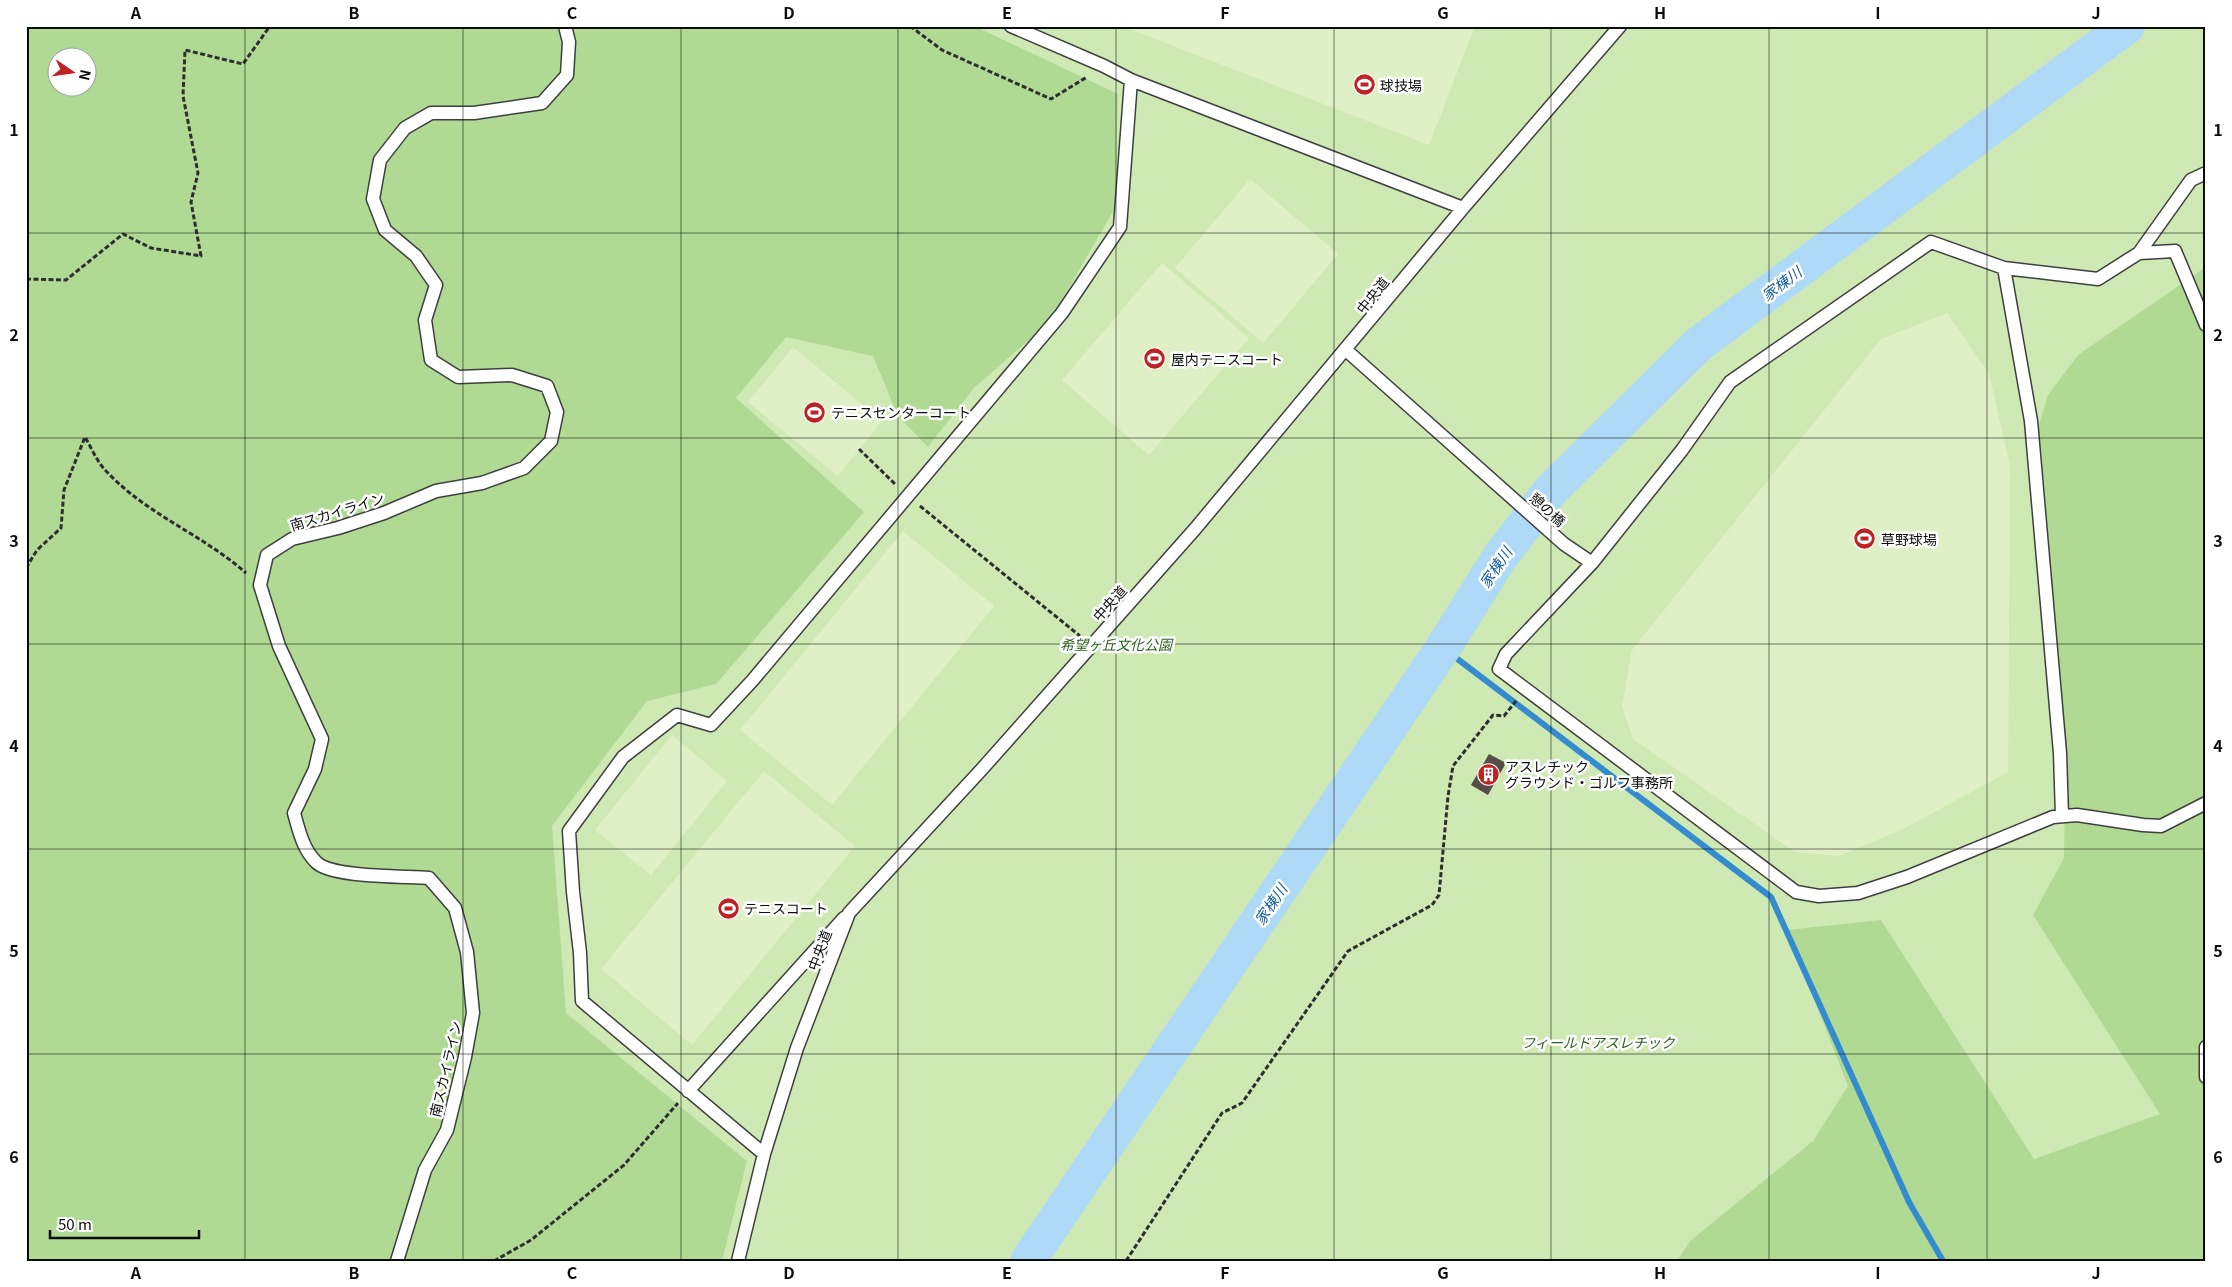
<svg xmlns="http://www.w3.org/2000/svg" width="2232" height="1287" font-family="Georgia,'Noto Sans JP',serif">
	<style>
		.green { fill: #cee9b4; fill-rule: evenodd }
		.forest { fill: #b0da93; fill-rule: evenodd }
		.pitch { fill: #e0f0c6 }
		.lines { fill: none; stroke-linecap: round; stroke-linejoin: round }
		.stream { stroke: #348ccf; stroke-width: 6 }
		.river { stroke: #aed9f7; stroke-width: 36 }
		.building { fill: #544d48 }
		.service-casing { stroke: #3f3f3f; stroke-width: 15 }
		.path { stroke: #2e2e2e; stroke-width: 3; stroke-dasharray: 5 2.5; stroke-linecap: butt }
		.service { stroke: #fff; stroke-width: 12 }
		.grid { fill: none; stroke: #0c0c0c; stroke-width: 1; stroke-opacity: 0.55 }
		.labels { text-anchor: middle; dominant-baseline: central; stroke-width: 5; stroke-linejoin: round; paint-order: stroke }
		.poi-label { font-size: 14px; fill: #0c0c0c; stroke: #fff; text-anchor: start }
		.street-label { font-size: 14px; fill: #0c0c0c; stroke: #fff }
		.park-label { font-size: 14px; font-style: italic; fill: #28631c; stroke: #fff }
		.water-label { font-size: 15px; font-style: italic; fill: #145d9e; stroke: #fff }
		.neatline { fill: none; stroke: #0c0c0c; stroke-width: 2 }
		.grid-label { font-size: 16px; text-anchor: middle; font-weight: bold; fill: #0c0c0c }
	</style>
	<rect width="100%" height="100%" fill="#fffcea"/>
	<!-- green -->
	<path class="green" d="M26 26H2206V1261H26ZM58 58H88V88H58Z"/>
	<!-- forest -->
	<path class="forest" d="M26 26H974L1118 94 1115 208 1059 305 1031 338 974 388 928 447 898 416 873 356 786 337 736 398 864 512 716 684 647 701 552 826 566 1013 747 1161 722 1261H26ZM58 58H88V88H58Z
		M2206 267V1261H1677L1690 1241 1813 1141 1848 1086 1787 930 1881 920 2034 1159 2160 1114 2033 915 2064 858 2065 792 2030 455 2048 395 2078 355Z"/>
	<!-- pitch -->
	<path class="pitch" d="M1122 26H1475L1429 145Z
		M1250 179 1338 254 1263 343 1175 268Z
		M1162 263 1249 338 1149 455 1062 380Z
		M1947 313 1989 374 2010 466 2008 772 1905 828 1839 856 1795 852 1633 739 1622 706 1632 650 1881 339Z
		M793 347 882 421 838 476 748 402Z
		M903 531 994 606 832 805 740 730Z
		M672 735 727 781 651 875 595 830Z
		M764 771 855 846 692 1045 601 969Z"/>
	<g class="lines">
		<!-- stream -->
		<path class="stream" d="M1443 648 1771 897 1909 1202 1943 1261"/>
		<!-- river -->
		<path class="river" d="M1028 1261 1443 648 1500 557 1552 489 1699 344 2127 26"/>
	</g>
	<!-- building -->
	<path class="building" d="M1489 754 1506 763 1488 795 1471 785Z"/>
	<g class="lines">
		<defs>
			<path id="service" d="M1131 80 1463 208
				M2139 253 2175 251 2206 325
				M2004 268 2031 421 2060 753 2062 816
				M1346 350 1564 544 1592 563 1506 654 1499 669 1796 892 1819 896 1858 893 1907 877 2053 817 2077 815 2143 825 2161 826 2206 803
				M1592 563 1682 450 1730 382 1931 242 2004 268 2098 279 2139 253 2191 180 2206 173
				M2206 1047V1077
				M688 1091 844 918
				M764 1154 582 1001 580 953 573 892 569 831 623 757 677 715 711 725 752 681 1062 313 1120 227 1131 80 1104 66 1011 26
				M397 1261 425 1170 447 1130 465 1057 473 1013 467 952 455 908 429 878C406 876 331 878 316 862 303 849 299 831 294 813L315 769 322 739 279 646 260 585 267 555 292 539 338 528 384 513 436 491 482 483 524 468 551 441 557 412 547 386 512 375 458 377 431 360 425 320 436 285 416 256 385 230 373 199 380 160 405 128 431 113H474L542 103 567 75 569 42 565 26
				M738 1261 764 1154 797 1048 849 913 982 769 1195 529 1463 208 1620 26"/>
		</defs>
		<!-- service casing -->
		<use href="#service" class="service-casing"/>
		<!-- path -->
		<path class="path" d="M910 26 942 50 1051 99 1087 77
			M26 279 66 280 123 234 151 248 201 256 191 202 198 173 183 96 185 50 243 64 270 26
			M859 449 896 485
			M920 506 1080 636
			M26 568 37 550 61 528 64 490 85 437C92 449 98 464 108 473 148 515 203 535 246 573
			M494 1261 531 1240 624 1165 678 1103
			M1126 1261 1222 1113 1242 1103 1348 951 1432 905 1439 895 1448 796 1453 766 1493 715 1504 716 1516 701"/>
		<!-- service -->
		<use href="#service" class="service"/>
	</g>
	<!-- grid -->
	<path class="grid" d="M245 26V1261M463 26V1261M681 26V1261M898 26V1261M1116 26V1261M1334 26V1261M1551 26V1261M1769 26V1261M1987 26V1261M26 233H2206M26 438H2206M26 644H2206M26 849H2206M26 1054H2206"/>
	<!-- icons -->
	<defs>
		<symbol id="stadium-disc" viewBox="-11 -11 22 22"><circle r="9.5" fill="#bd2224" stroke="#fff"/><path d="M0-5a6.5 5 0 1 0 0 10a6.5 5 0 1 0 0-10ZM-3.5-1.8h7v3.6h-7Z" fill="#fff"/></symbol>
		<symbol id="building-disc" viewBox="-11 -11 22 22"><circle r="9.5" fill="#bd2224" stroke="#fff"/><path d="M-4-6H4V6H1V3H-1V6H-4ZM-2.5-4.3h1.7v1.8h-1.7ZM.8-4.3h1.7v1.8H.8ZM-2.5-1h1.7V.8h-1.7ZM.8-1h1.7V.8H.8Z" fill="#fff"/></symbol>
	</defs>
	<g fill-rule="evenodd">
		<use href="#stadium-disc" x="1352" y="72" width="25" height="25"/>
		<use href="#stadium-disc" x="1142" y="346" width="25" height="25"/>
		<use href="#stadium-disc" x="802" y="400" width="25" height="25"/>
		<use href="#stadium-disc" x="1852" y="526" width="25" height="25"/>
		<use href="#building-disc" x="1476" y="762" width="25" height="25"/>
		<use href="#stadium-disc" x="716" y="896" width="25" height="25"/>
	</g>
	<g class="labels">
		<!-- poi labels -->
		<g class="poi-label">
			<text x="1380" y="85">球技場</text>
			<text x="1171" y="359">屋内テニスコート</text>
			<text x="831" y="412">テニスセンターコート</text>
			<text x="1881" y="539">草野球場</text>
			<text x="1505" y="766">アスレチック<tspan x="1505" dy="16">グラウンド・ゴルフ事務所</tspan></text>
			<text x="744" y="908">テニスコート</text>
		</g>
		<!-- street labels -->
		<g class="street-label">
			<text transform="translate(1372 295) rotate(-51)">中央道</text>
			<text transform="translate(1548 509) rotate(42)">憩の橋</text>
			<text transform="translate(337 511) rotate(-17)">南スカイライン</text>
			<text transform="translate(1109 603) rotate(-48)">中央道</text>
			<text transform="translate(819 950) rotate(-69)">中央道</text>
			<text transform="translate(445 1069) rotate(-77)">南スカイライン</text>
		</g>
		<!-- park labels -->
		<g class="park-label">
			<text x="1116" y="644">希望ヶ丘文化公園</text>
			<text x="1598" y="1042">フィールドアスレチック</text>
		</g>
		<!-- water labels -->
		<g class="water-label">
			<text transform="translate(1781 283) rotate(-37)">家棟川</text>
			<text transform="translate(1495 567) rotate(-56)">家棟川</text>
			<text transform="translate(1270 904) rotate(-56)">家棟川</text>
		</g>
	</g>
	<!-- border -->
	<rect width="2232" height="1287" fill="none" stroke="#ffffff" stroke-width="55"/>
	<!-- north arrow -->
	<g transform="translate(72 72) rotate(103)"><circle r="24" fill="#ffffff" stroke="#9e9e9e"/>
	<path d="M0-4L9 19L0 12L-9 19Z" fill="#bd2224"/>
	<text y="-8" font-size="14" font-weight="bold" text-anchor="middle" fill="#0c0c0c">N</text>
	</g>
	<!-- scale -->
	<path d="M50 1230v8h149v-8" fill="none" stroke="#0c0c0c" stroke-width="2.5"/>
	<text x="58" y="1230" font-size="15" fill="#0c0c0c" stroke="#ffffff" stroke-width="4" paint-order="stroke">50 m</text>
	<rect x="28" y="28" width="2176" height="1232" class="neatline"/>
	<g class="grid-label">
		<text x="136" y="19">A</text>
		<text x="354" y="19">B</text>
		<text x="572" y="19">C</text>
		<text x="789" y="19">D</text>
		<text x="1007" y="19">E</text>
		<text x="1225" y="19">F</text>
		<text x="1443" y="19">G</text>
		<text x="1660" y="19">H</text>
		<text x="1878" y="19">I</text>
		<text x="2096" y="19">J</text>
		<text x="14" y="136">1</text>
		<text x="2218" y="136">1</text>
		<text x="14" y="341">2</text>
		<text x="2218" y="341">2</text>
		<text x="14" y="547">3</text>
		<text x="2218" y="547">3</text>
		<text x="14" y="752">4</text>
		<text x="2218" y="752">4</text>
		<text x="14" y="957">5</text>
		<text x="2218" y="957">5</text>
		<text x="14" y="1163">6</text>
		<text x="2218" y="1163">6</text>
		<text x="136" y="1279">A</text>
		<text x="354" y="1279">B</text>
		<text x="572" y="1279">C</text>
		<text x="789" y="1279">D</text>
		<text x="1007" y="1279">E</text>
		<text x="1225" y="1279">F</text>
		<text x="1443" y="1279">G</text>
		<text x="1660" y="1279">H</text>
		<text x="1878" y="1279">I</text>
		<text x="2096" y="1279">J</text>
	</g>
</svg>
